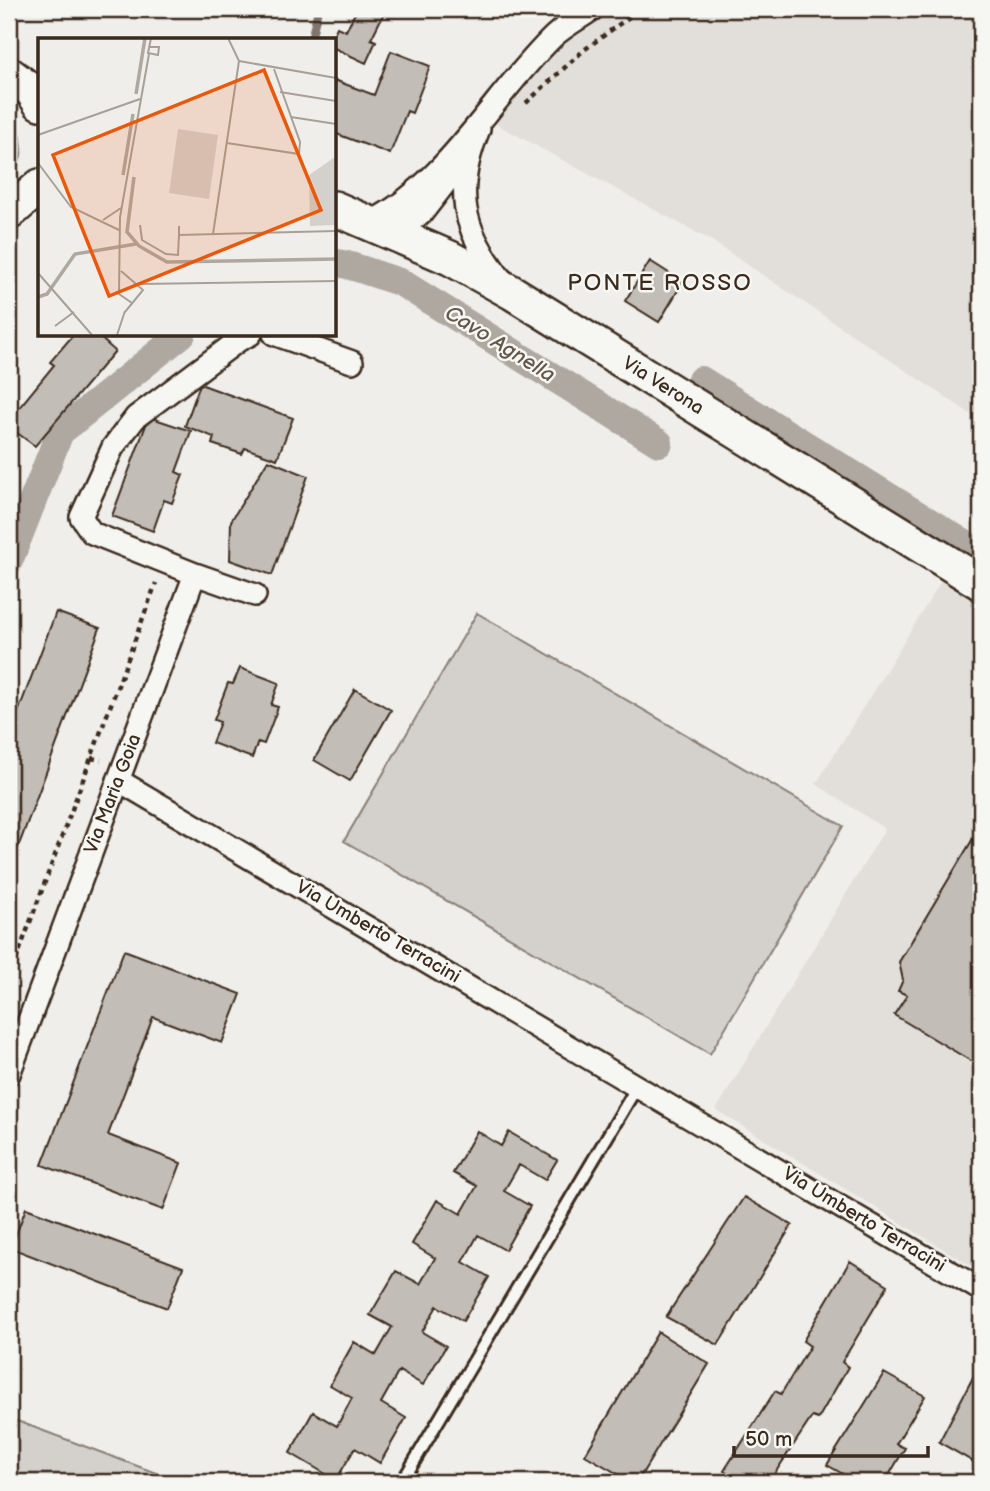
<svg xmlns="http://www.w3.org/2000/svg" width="990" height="1491" font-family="'Balsamiq Sans',sans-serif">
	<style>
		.built { fill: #e2dfdb }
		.green { fill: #d4d1cc; stroke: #887e75; stroke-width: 2 }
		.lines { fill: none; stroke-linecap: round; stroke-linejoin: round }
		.stream { stroke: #81766d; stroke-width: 8 }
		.canal { stroke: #afa8a1; stroke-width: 28 }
		.building { fill: #c2bdb7; stroke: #3b2a1e; stroke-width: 2 }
		.lane-casing { stroke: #3b2a1e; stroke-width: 16 }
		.street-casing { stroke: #3b2a1e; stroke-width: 26 }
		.primary-casing { stroke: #3b2a1e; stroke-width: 38 }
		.path { stroke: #3b2a1e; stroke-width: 4.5; stroke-dasharray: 5 5; stroke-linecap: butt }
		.lane { stroke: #f6f6f2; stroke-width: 10 }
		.street { stroke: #f6f6f2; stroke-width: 21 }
		.primary { stroke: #f6f6f2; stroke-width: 33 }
		.labels { text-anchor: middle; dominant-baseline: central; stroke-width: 5; stroke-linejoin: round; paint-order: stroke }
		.street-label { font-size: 19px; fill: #3b2a1e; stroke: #f6f6f2 }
		.water-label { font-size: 21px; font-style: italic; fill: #64564c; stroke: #f6f6f2 }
		.quarter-label { font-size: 23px; letter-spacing: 2px; fill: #3b2a1e; stroke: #f6f6f2 }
		.inset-river { fill: none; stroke: #afa8a1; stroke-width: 3.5 }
		.inset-road { fill: none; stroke: #a7a098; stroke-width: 2 }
		.view { fill: #e8590c; fill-opacity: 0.15; stroke: #e8590c; stroke-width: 3.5 }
		.inset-edge { fill: none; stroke: #3b2a1e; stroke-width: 3.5 }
	</style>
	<rect width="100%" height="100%" fill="#efeeea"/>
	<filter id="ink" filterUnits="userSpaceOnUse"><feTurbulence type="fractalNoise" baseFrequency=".0143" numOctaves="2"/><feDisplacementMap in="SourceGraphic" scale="14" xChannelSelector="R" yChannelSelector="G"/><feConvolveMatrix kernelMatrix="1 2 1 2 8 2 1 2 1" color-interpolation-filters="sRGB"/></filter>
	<g filter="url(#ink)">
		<!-- built -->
		<path class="built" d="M571 9H981V421L712 241 472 111 499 76 544 27Z
			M948 570 981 590V1272L716 1110 885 829 816 784Z"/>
		<!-- green -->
		<path class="green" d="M9 112C25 133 27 159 9 179Z
			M477 613 843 826 710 1054 344 841Z
			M9 1418 180 1482H9Z"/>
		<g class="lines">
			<!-- stream -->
			<path class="stream" d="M311 40 318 9"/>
			<!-- canal -->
			<path class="canal" d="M334 263C346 262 384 278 400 282L659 443
				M701 380 981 554
				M9 561 60 432 182 334"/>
		</g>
		<!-- building -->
		<path class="building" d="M357 9H386L371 39 376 41 366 63 334 48V40H331L337 27 346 31Z
			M391 51 430 66 412 113 407 111 390 154 334 133V80L374 95Z
			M650 261 683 282 659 322 625 301Z
			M74 334H96L115 351 35 446 9 427V420L54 365 50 362Z
			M200 384 293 418 277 459 245 448 242 454 212 444 214 437 185 426Z
			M149 417 191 431 176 472 183 475 172 503 164 500 153 531 112 516Z
			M268 460 308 476 272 575 230 560 231 521Z
			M56 612 100 628 16 853 9 850V736Z
			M240 668 279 683 271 705 278 707 264 744 258 742 252 758 212 743 220 722 214 720 228 683 233 684Z
			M355 689 391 710 350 781 314 760Z
			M977 832 981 835V1067L894 1015 907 995 898 991 903 980 899 962Z
			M124 950 241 994 222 1043 153 1017 108 1135 181 1163 163 1210 42 1165Z
			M477 1131 501 1146 509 1132 557 1160 545 1180 519 1165 504 1191 530 1206 505 1250 478 1235 463 1262 489 1277 463 1321 437 1306 422 1332 446 1346 423 1385 399 1371 381 1403 406 1418 380 1463 355 1448 336 1480 290 1453 313 1412 337 1426 352 1398 330 1385 354 1342 376 1355 392 1327 370 1315 396 1271 420 1284 435 1258 412 1244 437 1200 461 1214 477 1186 453 1173Z
			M744 1197 792 1225 718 1345 666 1317Z
			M26 1208 183 1267 167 1308 11 1248Z
			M850 1261 888 1285 842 1362 848 1367 818 1419 812 1417 769 1482H743L724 1471 775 1391 781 1394 810 1346 803 1341Z
			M658 1332 709 1364 637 1482H632L585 1455Z
			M981 1362V1461L979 1465 939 1442Z
			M884 1373 925 1396 896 1444 905 1448 885 1482H857L827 1465Z"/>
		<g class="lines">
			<defs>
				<path id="lane" d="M402 1482 638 1085"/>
				<path id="street" d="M479 129C454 190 461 229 502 280
					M371 222C447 183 493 95 554 36 565 26 580 18 593 9
					M394 232 422 213 464 159
					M274 334 352 362
					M195 574 92 533 81 517 113 447 136 417 239 340 251 334
					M118 780 981 1290
					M9 1074 195 574 255 595"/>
				<path id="primary" d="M9 74 32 91 40 103
					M334 208 450 258 513 293 981 583
					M9 213 40 186"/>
			</defs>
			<!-- lane casing -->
			<use href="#lane" class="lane-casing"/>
			<!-- street casing -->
			<use href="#street" class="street-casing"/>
			<!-- primary casing -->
			<use href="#primary" class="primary-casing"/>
			<!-- path -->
			<path class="path" d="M526 103 584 50 640 9
				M91 758 101 760
				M9 979 156 583"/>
			<!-- lane -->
			<use href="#lane" class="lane"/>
			<!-- street -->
			<use href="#street" class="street"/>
			<!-- primary -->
			<use href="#primary" class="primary"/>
		</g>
	</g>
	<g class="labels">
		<!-- street labels -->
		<g class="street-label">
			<text transform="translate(663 386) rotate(32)">Via Verona</text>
			<text transform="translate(113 794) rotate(-69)">Via Maria Goia</text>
			<text transform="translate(378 932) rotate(30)">Via Umberto Terracini</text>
			<text transform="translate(864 1220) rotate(31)">Via Umberto Terracini</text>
		</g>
		<!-- water labels -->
		<g class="water-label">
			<text transform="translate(500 344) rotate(32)">Cavo Agnella</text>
		</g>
		<!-- quarter labels -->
		<g class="quarter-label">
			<text x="660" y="283">PONTE ROSSO</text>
		</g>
	</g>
	<!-- overview -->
	<g transform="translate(38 38)">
		<rect width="298" height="298" fill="#efeeea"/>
		<path d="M140 91 180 97 171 161 131 155ZM297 119V187L272 188 271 137Z" fill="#d4d1cc"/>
		<path class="inset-river" d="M98 56 107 0M85 137 95 76M96 139 89 194 101 208 129 224 298 221M0 259 9 256 37 216 98 206"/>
		<path class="inset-road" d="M190 0 201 23M112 9H121L120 17 110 15 113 0M201 23 298 40M242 54 298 63M253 79 298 86M0 97 102 61M189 105 261 116 262 104 236 31M0 125 33 169 81 192M65 182 83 170M102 187 104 202 128 216 140 217 141 197M141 188V197L298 193M175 196 201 23M83 233 105 252 87 274M0 235 54 297M103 246 298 243M94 265 81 256 82 179 111 16M17 288 36 274M79 297 87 273"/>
		<path class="view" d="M226 32 283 172 71 258 15 117Z"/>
		<rect width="298" height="298" class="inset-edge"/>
	</g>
	<!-- margin -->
	<rect width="990" height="1491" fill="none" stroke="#f6f6f2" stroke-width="35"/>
	<rect x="18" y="18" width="955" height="1456" fill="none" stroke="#3b2a1e" stroke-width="2.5" filter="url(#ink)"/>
	<!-- scale -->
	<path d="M734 1446v10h194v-10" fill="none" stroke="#3b2a1e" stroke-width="3.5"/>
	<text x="745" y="1446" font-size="21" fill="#3b2a1e" stroke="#f6f6f2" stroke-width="5" paint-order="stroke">50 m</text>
</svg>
